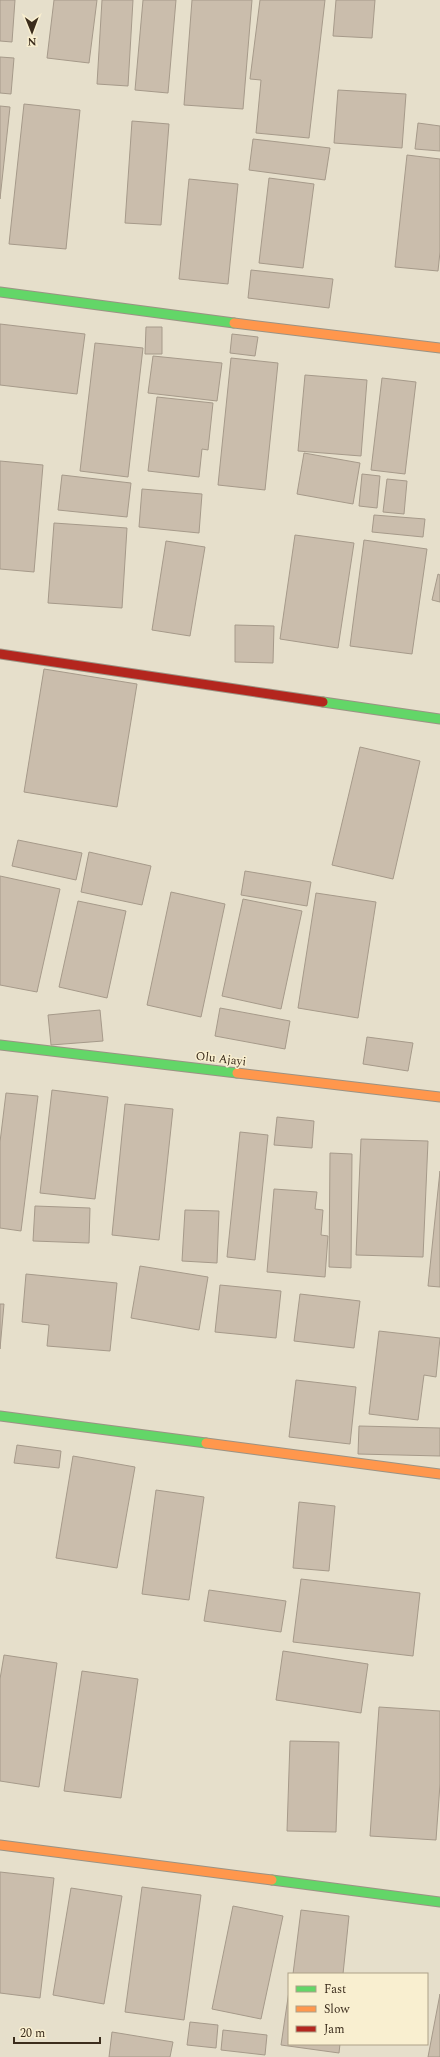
<svg xmlns="http://www.w3.org/2000/svg" width="440" height="2057" font-family="Spectral,serif">
	<style>
		.building { fill: #cabdac; stroke: #a69a8a }
		.lines { fill: none; stroke-linecap: round; stroke-linejoin: round }
		.fast-casing { stroke: #9b9384; stroke-width: 11 }
		.slow-casing { stroke: #9b9384; stroke-width: 11 }
		.jam-casing { stroke: #9b9384; stroke-width: 11 }
		.fast { stroke: #63d668; stroke-width: 9 }
		.slow { stroke: #ff974d; stroke-width: 9 }
		.jam { stroke: #b3261e; stroke-width: 9 }
		.labels { text-anchor: middle; dominant-baseline: central; stroke-width: 3; stroke-linejoin: round; paint-order: stroke }
		.street-label { font-size: 12px; fill: #3b2c1c; stroke: #f9efd0 }
	</style>
	<rect width="100%" height="100%" fill="#e6dfcb"/>
	<!-- building -->
	<path class="building" d="M0 0H15L12 42 0 41Z
		M54 0H97L89 63 47 58Z
		M102 0H133L128 86 97 84Z
		M143 0H176L168 93 135 90Z
		M192 0H252L243 109 184 105Z
		M260 0H325L309 138 256 133 261 80 250 79Z
		M336 0H375L372 38 333 36Z
		M0 57 14 58 11 94 0 93Z
		M338 90 406 94 402 148 334 143Z
		M24 104 80 110 66 249 9 244Z
		M0 106 10 107 0 199Z
		M132 121 169 124 161 225 125 223Z
		M418 123 440 126V151L415 149Z
		M253 139 330 148 325 180 249 170Z
		M407 155 440 159V252L438 271 395 267Z
		M269 178 314 184 303 268 259 263Z
		M189 179 238 184 228 284 179 279Z
		M251 270 333 279 329 308 248 298Z
		M0 324 85 334 77 394 0 385Z
		M146 327H162V354H145Z
		M232 334 258 337 255 356 230 353Z
		M95 343 143 348 128 477 80 471Z
		M153 356 222 363 217 401 148 393Z
		M231 358 278 363 265 490 218 485Z
		M305 375 367 380 361 456 298 451Z
		M382 378 416 382 405 474 371 470Z
		M157 397 213 403 208 450 202 449 199 477 148 471Z
		M304 453 360 463 353 504 297 494Z
		M0 461 43 465 34 572 0 569Z
		M362 474 380 476 377 508 359 506Z
		M62 475 131 483 127 517 58 510Z
		M387 479 407 481 404 514 383 512Z
		M142 489 202 494 199 533 139 527Z
		M374 515 425 519 423 537 372 532Z
		M54 523 127 528 122 608 48 603Z
		M295 535 354 543 338 648 280 639Z
		M364 540 427 549 412 654 350 646Z
		M166 541 205 547 190 636 152 630Z
		M438 574 440 575V602L432 600Z
		M235 625 274 626 273 663 235 662Z
		M44 669 137 684 117 807 24 792Z
		M360 747 420 761 393 879 332 865Z
		M18 840 82 853 76 880 12 866Z
		M89 852 151 866 142 905 81 892Z
		M245 871 311 882 307 906 241 895Z
		M0 876 60 889 37 992 0 985Z
		M171 892 225 904 201 1017 147 1005Z
		M316 893 376 902 358 1018 298 1008Z
		M243 899 302 911 281 1009 222 996Z
		M78 901 126 911 107 998 59 987Z
		M220 1008 290 1021 285 1049 215 1036Z
		M100 1010 103 1041 51 1045 48 1015Z
		M367 1037 413 1043 408 1071 363 1064Z
		M52 1090 108 1097 95 1199 40 1193Z
		M6 1093 38 1096 21 1231 0 1228V1142Z
		M125 1104 173 1109 159 1240 112 1235Z
		M277 1117 314 1121 312 1148 274 1145Z
		M240 1132 268 1135 255 1260 227 1257Z
		M361 1139 428 1141 423 1257 356 1255Z
		M330 1153 352 1154 351 1268 329 1267Z
		M440 1171V1287L428 1286Z
		M274 1189 317 1192 315 1209 323 1210 321 1235 328 1236 325 1277 267 1272Z
		M35 1206 90 1208 89 1243 33 1241Z
		M185 1210 219 1211 217 1263 182 1261Z
		M140 1266 208 1277 199 1330 131 1318Z
		M26 1274 117 1283 110 1351 47 1346 49 1325 22 1322Z
		M220 1285 281 1291 276 1338 215 1332Z
		M300 1294 360 1301 354 1348 294 1341Z
		M0 1304H4L0 1349Z
		M379 1331 440 1338 436 1377 424 1375 418 1420 369 1414Z
		M296 1380 356 1387 350 1444 289 1437Z
		M359 1426 440 1428V1456L358 1454Z
		M17 1445 61 1451 59 1468 14 1463Z
		M73 1456 135 1467 117 1568 56 1558Z
		M156 1490 204 1497 189 1600 142 1594Z
		M299 1502 335 1506 329 1571 293 1568Z
		M301 1579 420 1593 413 1656 293 1642Z
		M209 1590 286 1601 281 1632 204 1621Z
		M283 1651 368 1664 361 1713 276 1700Z
		M4 1655 57 1663 39 1787 0 1781V1679Z
		M82 1671 138 1679 121 1798 64 1791Z
		M379 1707 440 1711V1784L436 1840 370 1836Z
		M290 1741 339 1742 336 1832 287 1831Z
		M0 1872 54 1878 40 1998 0 1993Z
		M142 1887 201 1895 184 2020 125 2012Z
		M71 1888 122 1896 104 2004 53 1995Z
		M233 1906 283 1916 261 2019 212 2009Z
		M301 1910 349 1916 343 1974H293Z
		M289 1991V2044H340L339 2053 281 2045Z
		M440 1994V2057H428Z
		M190 2022 218 2025 216 2048 187 2045Z
		M223 2030 267 2035 265 2055 221 2050Z
		M112 2032 173 2042 170 2057H109Z"/>
	<g class="lines">
		<defs>
			<path id="fast" d="M0 292 234 323
				M323 702 440 719
				M0 1045 237 1073
				M0 1416 206 1443
				M272 1880 440 1902"/>
			<path id="slow" d="M234 323 440 348
				M237 1073 440 1097
				M206 1443 440 1474
				M0 1845 272 1880"/>
			<path id="jam" d="M0 654 323 702"/>
		</defs>
		<!-- fast casing -->
		<use href="#fast" class="fast-casing"/>
		<!-- slow casing -->
		<use href="#slow" class="slow-casing"/>
		<!-- jam casing -->
		<use href="#jam" class="jam-casing"/>
		<!-- fast -->
		<use href="#fast" class="fast"/>
		<!-- slow -->
		<use href="#slow" class="slow"/>
		<!-- jam -->
		<use href="#jam" class="jam"/>
	</g>
	<g class="labels">
		<!-- street labels -->
		<g class="street-label">
			<text transform="translate(221 1059) rotate(7)">Olu Ajayi</text>
		</g>
	</g>
	<!-- legend -->
	<rect x="288" y="1973" width="140" height="72" fill="#f9efd0" stroke="#ada188"/>
	<rect x="296" y="1986" width="20" height="6" fill="#63d668" stroke="#ada188"/>
	<text x="324" y="1993" font-size="12" fill="#3b2c1c">Fast</text>
	<rect x="296" y="2006" width="20" height="6" fill="#ff974d" stroke="#ada188"/>
	<text x="324" y="2013" font-size="12" fill="#3b2c1c">Slow</text>
	<rect x="296" y="2026" width="20" height="6" fill="#b3261e" stroke="#ada188"/>
	<text x="324" y="2033" font-size="12" fill="#3b2c1c">Jam</text>
	<!-- north arrow -->
	<g transform="translate(32 32) rotate(179)" stroke="#f9efd0" stroke-width="3" paint-order="stroke">
	<path d="M0-3L7 15L0 10L-7 15Z" fill="#3b2c1c"/>
	<text y="-6" font-size="11" font-weight="bold" text-anchor="middle" fill="#3b2c1c">N</text>
	</g>
	<!-- scale -->
	<path d="M14 2037v6h86v-6" fill="none" stroke="#3b2c1c" stroke-width="2"/>
	<text x="20" y="2037" font-size="12" fill="#3b2c1c" stroke="#f9efd0" stroke-width="3" paint-order="stroke">20 m</text>
</svg>
